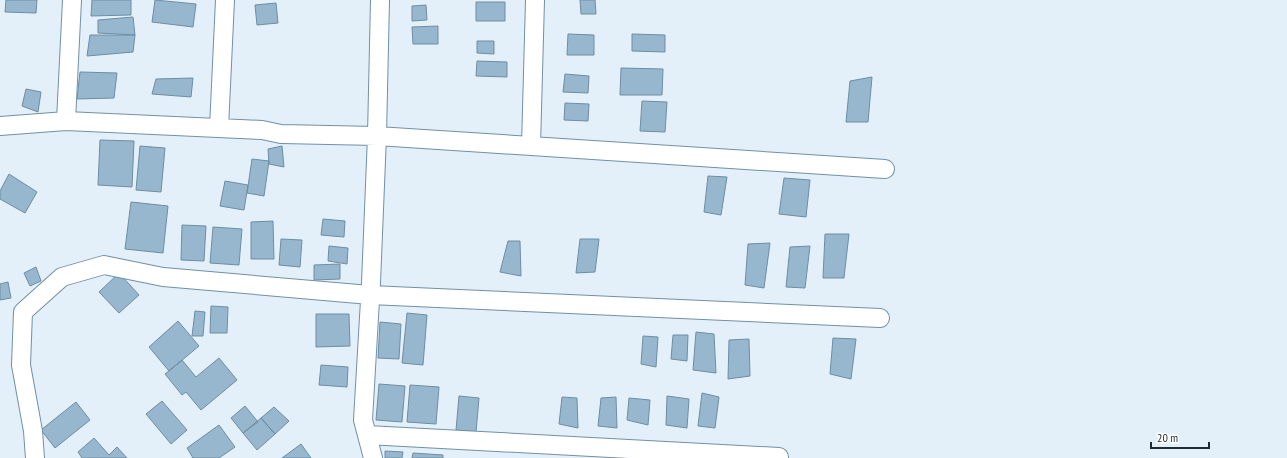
<svg xmlns="http://www.w3.org/2000/svg" width="1287" height="458" font-family="'PT Sans Narrow',sans-serif">
	<style>
		.building { fill: #97b7ce; stroke: #6e8da3 }
		.lines { fill: none; stroke-linecap: round; stroke-linejoin: round }
		.street-casing { stroke: #7190a6; stroke-width: 20 }
		.street { stroke: #fff; stroke-width: 18 }
	</style>
	<rect width="100%" height="100%" fill="#e3f0fa"/>
	<!-- building -->
	<path class="building" d="M6 0H37L36 13 5 12Z
		M92 0H131V15L91 16Z
		M155 0 196 4 193 27 152 22Z
		M580 0H595L596 14H581Z
		M476 2H505V21H476Z
		M276 3 278 23 257 25 255 5Z
		M426 5 427 20 412 21V6Z
		M133 17 135 35 98 33V20Z
		M438 26V44H413L412 27Z
		M568 34 594 35V55H567Z
		M632 34 665 35V52L632 51Z
		M90 35H135L133 52 87 56Z
		M477 41H494V54L477 53Z
		M477 61 507 62V77L476 76Z
		M621 68 663 69 662 95H620Z
		M80 72 117 73 114 98 77 99Z
		M565 74 589 76 588 93 563 92Z
		M872 77 868 122H846L850 81Z
		M193 78 191 97 152 94 156 79Z
		M26 89 41 92 38 112 22 106Z
		M642 101 667 102 665 132 640 131Z
		M565 103 589 104 588 121 564 120Z
		M100 140 134 141 132 187 98 185Z
		M140 146 165 148 161 192 136 190Z
		M282 146 284 167 269 164 268 149Z
		M252 159 269 161 264 196 247 193Z
		M9 174 37 192 25 213 0 199V191Z
		M708 176 727 177 721 215 704 212Z
		M784 178 810 180 806 217 779 214Z
		M225 181 248 185 244 210 220 206Z
		M131 202 168 206 163 253 125 249Z
		M323 219 345 221 344 237 321 235Z
		M273 221 274 259H251V222Z
		M182 225 206 226 204 261 181 260Z
		M213 227 242 229 239 265 210 263Z
		M825 234H849L844 278H823Z
		M281 239 302 240 300 267 279 265Z
		M580 239H599L595 272 576 273Z
		M508 241H520L521 276 500 272Z
		M770 243 764 288 745 285 748 244Z
		M329 246 348 248 347 264 328 261Z
		M810 246 805 288 786 287 790 247Z
		M340 264V279L314 280V265Z
		M36 267 41 281 30 286 24 273Z
		M119 273 139 295 119 313 99 292Z
		M8 282 11 298 0 300V284Z
		M211 306 228 307 227 333H210Z
		M195 311 205 312 203 336H192Z
		M407 313 427 315 423 365 402 363Z
		M316 314H349L350 346 316 347Z
		M178 321 199 346 169 371 149 347Z
		M380 322 401 324 399 359 378 358Z
		M696 332 714 334 716 373 693 370Z
		M673 335H688L687 361 671 359Z
		M643 336 658 337 656 367 641 364Z
		M833 338 856 339 851 379 830 374Z
		M749 339 750 376 728 379 729 340Z
		M219 358 237 380 201 410 186 392 182 395 165 374 182 360 196 377Z
		M321 365 348 367 347 387 319 385Z
		M379 384 405 386 402 422 376 420Z
		M410 385 439 387 436 424 407 422Z
		M702 393 719 397 715 428 698 426Z
		M459 396 479 398 476 432 456 430Z
		M667 396 689 399 687 428 666 425Z
		M562 397 577 398 578 428 559 424Z
		M616 397 617 428 598 426 601 398Z
		M629 398 650 400 648 425 627 420Z
		M162 401 187 430 171 444 146 414Z
		M76 402 90 420 55 448 41 430Z
		M245 406 258 422 243 433 231 418Z
		M274 407 289 421 275 434 261 418Z
		M261 418 275 434 257 450 243 433Z
		M219 425 235 447 219 458H193L187 448Z
		M94 438 109 455 117 447 127 458H82L78 452Z
		M301 444 311 458H282Z
		M385 451 403 452 402 458H385Z
		M413 453 443 455V458H412Z"/>
	<g class="lines">
		<defs>
			<path id="street" d="M66 121 72 0
				M0 126 66 121 262 130 281 134 377 136 885 169
				M219 128 225 0
				M531 146 535 0
				M367 435 779 457
				M35 458 33 431 21 365 23 312 62 277 104 265 163 277 370 295 880 318
				M373 458 363 420 371 283 377 136 380 0"/>
		</defs>
		<!-- street casing -->
		<use href="#street" class="street-casing"/>
		<!-- street -->
		<use href="#street" class="street"/>
	</g>
	<!-- scale -->
	<path d="M1151 442v6h58v-6" fill="none" stroke="#1e2b34" stroke-width="2"/>
	<text x="1157" y="442" font-size="12" fill="#1e2b34" stroke="#ffffff" stroke-width="3" paint-order="stroke">20 m</text>
</svg>
